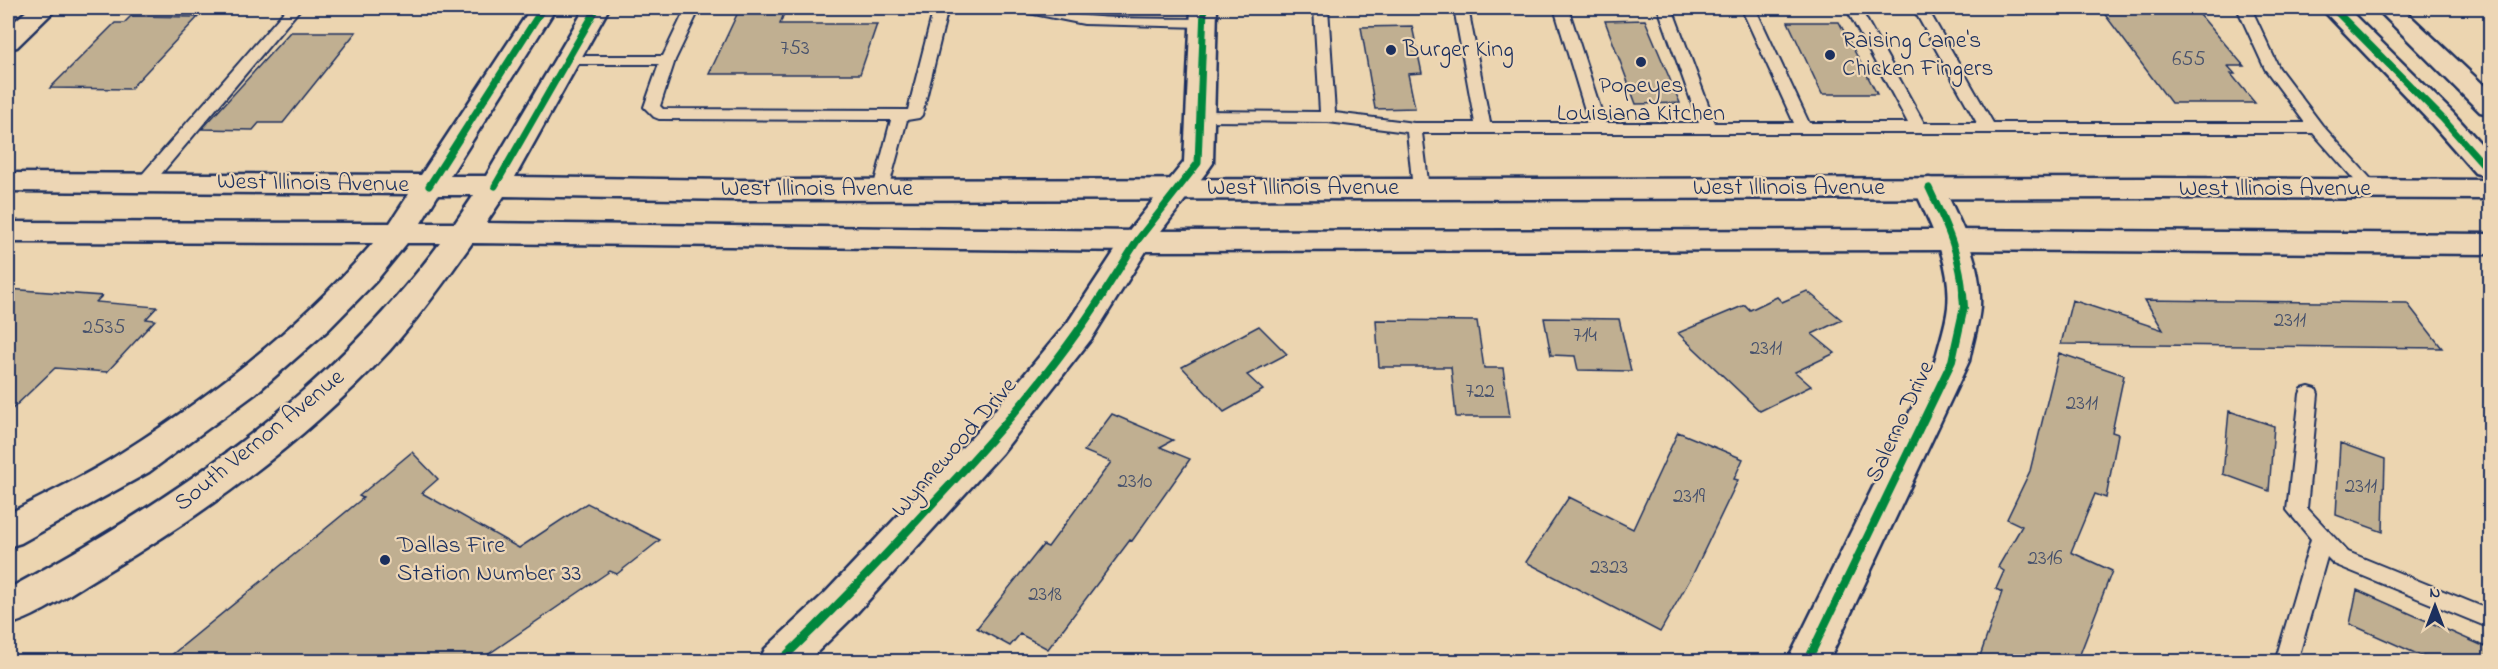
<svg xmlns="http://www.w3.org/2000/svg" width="2498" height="669" font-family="'Indie Flower',sans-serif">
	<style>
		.building { fill: #c0af91; stroke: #1b2f5e; stroke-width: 1.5 }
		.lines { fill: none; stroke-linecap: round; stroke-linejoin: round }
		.service-casing { stroke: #1b2f5e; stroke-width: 4 }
		.minor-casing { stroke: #1b2f5e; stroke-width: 5 }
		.secondary-casing { stroke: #1b2f5e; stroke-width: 5 }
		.service { fill: #edd6b5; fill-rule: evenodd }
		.minor { fill: #edd6b5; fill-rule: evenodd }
		.secondary { fill: #edd6b5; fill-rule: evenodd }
		.cycleway-far1-casing { stroke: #edd6b5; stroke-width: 10 }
		.cycleway-casing { stroke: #edd6b5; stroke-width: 12 }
		.cycleway-far1 { stroke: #00873e; stroke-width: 7 }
		.cycleway { stroke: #00873e; stroke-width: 8 }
		.poi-dot { fill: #1b2f5e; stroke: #edd6b5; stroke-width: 2 }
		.labels { text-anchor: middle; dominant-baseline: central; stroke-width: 4.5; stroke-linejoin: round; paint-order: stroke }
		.number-label { font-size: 21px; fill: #444f6b }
		.poi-label { font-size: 24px; fill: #1b2f5e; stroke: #edd6b5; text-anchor: start }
		.street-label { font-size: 24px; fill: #1b2f5e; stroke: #edd6b5 }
	</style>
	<rect width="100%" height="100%" fill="#ecd5b0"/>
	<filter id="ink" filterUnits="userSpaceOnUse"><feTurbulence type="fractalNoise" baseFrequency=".0167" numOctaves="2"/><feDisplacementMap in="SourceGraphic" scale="12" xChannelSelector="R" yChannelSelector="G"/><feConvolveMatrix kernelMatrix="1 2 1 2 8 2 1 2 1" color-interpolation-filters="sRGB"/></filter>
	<g filter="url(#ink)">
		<!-- building -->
		<path class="building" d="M740 8H786L780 24H877L860 74H709Z
			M2100 8H2194L2244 66H2228L2235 74H2231L2255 103H2171Z
			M131 16 198 17 130 89 50 88 115 23H124Z
			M1645 20 1680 103 1636 104 1605 21Z
			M1788 22H1839L1877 94H1822Z
			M1412 26 1422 73 1408 74 1415 108 1375 109 1361 27Z
			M290 32H356L283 123H259L253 130 202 129Z
			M8 289 102 296 96 302 157 307 146 319 155 320 107 372 55 368 8 413Z
			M1807 291 1842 320 1812 334 1835 353 1795 372 1811 386 1760 411 1678 333 1745 305 1750 310 1777 297 1782 302Z
			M2072 300 2163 330 2145 300 2407 303 2442 348 2061 344Z
			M1544 318 1619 319 1631 371 1578 370 1575 356 1551 355Z
			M1376 320 1477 321 1484 368H1503L1510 417H1456L1451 367H1379Z
			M1259 326 1287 354 1247 375 1263 390 1224 412 1182 367Z
			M2059 353 2124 375 2112 432 2118 434 2106 498 2095 494 2071 552 2112 571 2077 662H1978L2002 592 1996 589 2004 571 1998 567 2022 526 2007 519 2030 471Z
			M2229 411 2274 426 2269 491 2223 474Z
			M1112 414 1173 440 1160 447 1190 459 1132 541 1130 540 1048 649 1020 634 1010 646 977 628 1043 545 1048 547 1111 462 1084 451Z
			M1678 432 1743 459 1734 479 1738 480 1693 574 1660 632 1526 562 1569 497 1633 529Z
			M2340 443 2385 459 2383 532 2336 515Z
			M412 452 438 479 422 493 519 548 587 503 660 540 617 574 610 571 477 662H163L363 498 359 496Z
			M2357 590 2490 649V662H2435L2350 624Z"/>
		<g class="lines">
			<defs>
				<path id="service" d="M287 8H301L151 186H139L137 182 139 178Z
					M686 8H700L675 60 660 106 663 109 908 110 934 8H948L922 115 919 118 907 120 887 193H875L873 189 891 120 659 119 654 117 644 107 659 64H566L559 60 566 56H663Z
					M1017 8C1041 5 1063 14 1086 16 1125 20 1164 18 1203 19L1210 23 1203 27 1084 24 1024 12Z
					M1314 8H1328L1335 113 1414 123H1475L1454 8H1468L1490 123H1589L1554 8H1568L1605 123H1699L1658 8H1672L1715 123H1794L1744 14 1748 8H1762L1758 14 1809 123H1908L1846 8H1860L1924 123H1977L1913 8H1927L1993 123H2305L2265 69 2237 8H2251L2279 68 2322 125 2380 189 2378 193H2366L2313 133H1422L1429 189 1427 193H1415L1413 189 1407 132 1328 122 1201 121 1193 116 1201 111 1320 112Z
					M2309 387 2316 389 2318 394 2307 508 2348 552 2490 610V628L2334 564 2327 557 2297 662H2275L2311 539 2287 510 2300 394 2302 389Z"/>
				<path id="minor" d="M30 8H57L17 47 8 49V27Z
					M1191 8H1217L1213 163 1208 170 1148 248 1092 338 1002 453 854 616 807 662H759L765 649 826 592 976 433 1068 322 1126 234 1184 162Z
					M2321 8H2347L2452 112 2490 154V177L2475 173 2432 124Z
					M2376 8H2402L2490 91V114L2480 112Z
					M1929 178 1939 181 1944 188C1962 226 1982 263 1980 306 1979 324 1972 343 1969 361L1828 662H1787L1935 361C1939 344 1946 325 1948 307 1952 264 1931 226 1914 188L1919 181Z"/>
				<path id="secondary" d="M531 8H556L450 176H486L585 8H609L515 177 733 180 2154 178 2490 180V199L2154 198 733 200 504 196 486 223 1137 231 1953 230 2490 234V254L1953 250 1137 251 472 243C446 280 419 317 389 351 307 439 207 513 103 574 73 591 41 616 8 625V589C174 500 326 396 440 243H407L376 281 329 329 255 394 149 472 21 543 8 547V514C46 494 88 475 124 451 215 393 303 324 373 243L8 242V222L390 223 409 194 8 191V173L421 175ZM438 195H474L455 223H421Z"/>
			</defs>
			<!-- service casing -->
			<use href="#service" class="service-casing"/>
			<!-- minor casing -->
			<use href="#minor" class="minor-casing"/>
			<!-- secondary casing -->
			<use href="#secondary" class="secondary-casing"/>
			<!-- service -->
			<use href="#service" class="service"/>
			<!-- minor -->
			<use href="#minor" class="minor"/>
			<!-- secondary -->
			<use href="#secondary" class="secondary"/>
			<defs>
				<path id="cycleway-far1" d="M2333 8 2442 118 2485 166 2490 168
					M429 186 543 8
					M495 186 597 8
					M1929 188C1946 224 1961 256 1963 296
					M1102 296 1137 241 1198 163 1204 8"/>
				<path id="cycleway" d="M779 662C833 611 884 557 934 502 995 437 1055 369 1103 294
					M1807 662 1952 361 1964 307 1963 294"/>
			</defs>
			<!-- cycleway-far1 casing -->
			<use href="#cycleway-far1" class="cycleway-far1-casing"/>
			<!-- cycleway casing -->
			<use href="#cycleway" class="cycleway-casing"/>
			<!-- cycleway-far1 -->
			<use href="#cycleway-far1" class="cycleway-far1"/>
			<!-- cycleway -->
			<use href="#cycleway" class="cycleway"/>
		</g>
	</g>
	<!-- markers -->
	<g class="poi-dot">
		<circle cx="1391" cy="50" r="6"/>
		<circle cx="1830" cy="55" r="6"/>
		<circle cx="1641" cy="62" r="6"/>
		<circle cx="385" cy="560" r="6"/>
	</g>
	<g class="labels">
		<!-- number labels -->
		<g class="number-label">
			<text x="795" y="49">753</text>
			<text x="2189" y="60">655</text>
			<text x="2290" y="321">2311</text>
			<text x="104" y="328">2535</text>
			<text x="1585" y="336">714</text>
			<text x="1766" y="349">2311</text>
			<text x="1480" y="392">722</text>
			<text x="2082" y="404">2311</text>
			<text x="1135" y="482">2310</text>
			<text x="2361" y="487">2311</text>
			<text x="1689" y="497">2319</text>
			<text x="2045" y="559">2316</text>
			<text x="1609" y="568">2323</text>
			<text x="1045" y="595">2318</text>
		</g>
		<!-- poi labels -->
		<g class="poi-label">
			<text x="1842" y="41">Raising Cane's<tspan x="1842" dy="28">Chicken Fingers</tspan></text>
			<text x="1403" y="50">Burger King</text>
			<text x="1641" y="86" text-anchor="middle">Popeyes<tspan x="1641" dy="28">Louisiana Kitchen</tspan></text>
			<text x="397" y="546">Dallas Fire<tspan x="397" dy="28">Station Number 33</tspan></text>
		</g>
		<!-- street labels -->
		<g class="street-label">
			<text transform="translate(313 184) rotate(1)">West Illinois Avenue</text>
			<text x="1303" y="188">West Illinois Avenue</text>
			<text x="1789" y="188">West Illinois Avenue</text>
			<text x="817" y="189">West Illinois Avenue</text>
			<text x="2275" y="189">West Illinois Avenue</text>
			<text transform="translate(1901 422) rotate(-65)">Salerno Drive</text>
			<text transform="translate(260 441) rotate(-39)">South Vernon Avenue</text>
			<text transform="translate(955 448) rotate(-49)">Wynnewood Drive</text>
		</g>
	</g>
	<!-- margin -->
	<rect width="2498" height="669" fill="none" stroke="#edd6b5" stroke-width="30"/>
	<rect x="15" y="15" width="2468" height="639" fill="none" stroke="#1b2f5e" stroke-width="2" filter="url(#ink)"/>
	<!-- north arrow -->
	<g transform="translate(2435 606)" stroke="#edd6b5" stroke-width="4.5" paint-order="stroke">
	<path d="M0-4.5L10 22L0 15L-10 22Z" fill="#1b2f5e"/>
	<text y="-9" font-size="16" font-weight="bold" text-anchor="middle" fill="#1b2f5e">N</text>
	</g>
</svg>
